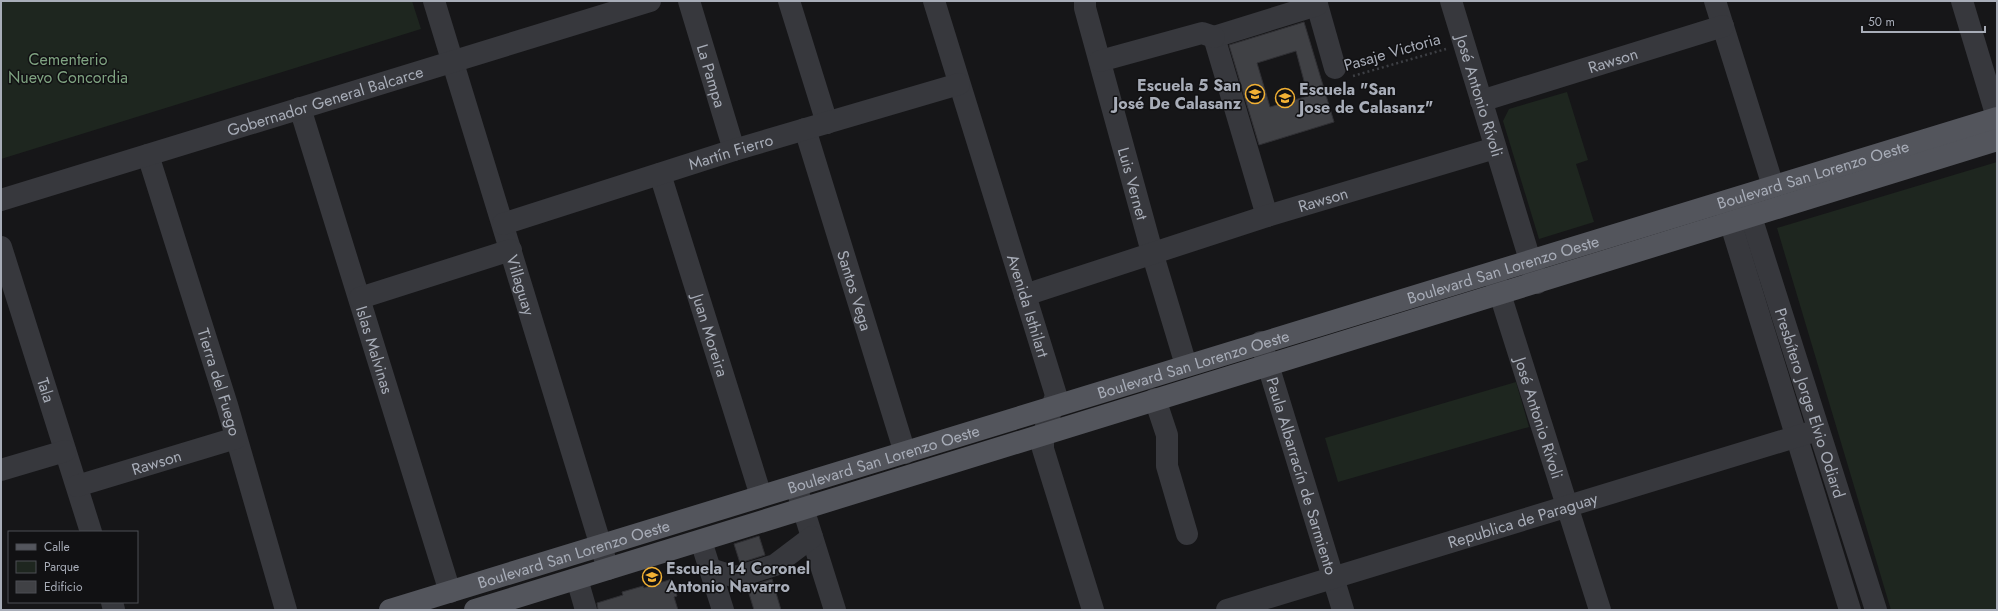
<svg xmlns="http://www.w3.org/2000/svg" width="1998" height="611" font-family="Jost,sans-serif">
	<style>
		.green { fill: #1e261f }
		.building { fill: #404145; stroke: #303034; fill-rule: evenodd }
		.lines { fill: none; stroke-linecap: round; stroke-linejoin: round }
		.path { stroke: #3d3f44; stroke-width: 2.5; stroke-dasharray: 2 3; stroke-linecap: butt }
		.minor { stroke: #37383d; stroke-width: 22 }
		.major { stroke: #53555c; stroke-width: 22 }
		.labels { text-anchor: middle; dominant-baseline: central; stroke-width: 3; stroke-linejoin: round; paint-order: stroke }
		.street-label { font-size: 16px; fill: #a8adb8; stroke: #111113 }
		.park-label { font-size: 16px; fill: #7fa381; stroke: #111113 }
		.poi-label { font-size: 16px; font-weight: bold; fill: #a8adb8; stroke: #111113; text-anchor: start }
	</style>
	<rect width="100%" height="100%" fill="#161618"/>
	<!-- green -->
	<path class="green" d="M1 1H412L421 29 1 159Z
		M1567 92 1588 160 1576 164 1594 222 1539 239 1503 121 1509 109Z
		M1997 162V610H1891L1777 228Z
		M1516 382 1529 427 1338 482 1325 438Z"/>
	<!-- building -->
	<path class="building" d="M1304 22 1334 122 1259 145 1229 45ZM1296 51 1308 96 1270 107 1257 63Z
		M759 536 765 555 740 563 734 544Z
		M672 579 677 596 674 597 678 610H598L597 603 623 595 622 592 643 586 644 588Z
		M772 579 781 610H754L747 587Z"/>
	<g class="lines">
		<!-- path -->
		<path class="path" d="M1353 76 1446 49"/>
		<!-- minor -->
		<g class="minor">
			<path id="s1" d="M434 1 608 569"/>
			<path id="s2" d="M689 1 734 150"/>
			<path d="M789 1 827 123"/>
			<path id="s3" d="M934 1 1056 395 1043 436V449L1093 610"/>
			<path id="s4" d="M1085 1V8L1152 252 1186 365"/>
			<path d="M1316 1 1335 68"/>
			<path id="s5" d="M1451 1 1537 283"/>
			<path d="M1715 1 1773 186"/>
			<path d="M1962 1 1997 117"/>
			<path d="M1214 37 1267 216"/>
			<path d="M1214 37 1317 5"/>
			<path d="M1100 61 1202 33 1214 37"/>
			<path id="s6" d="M1481 101 1723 26"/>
			<path id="s7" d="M300 108 450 592"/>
			<path id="s8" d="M805 129 905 453"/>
			<path id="s9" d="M148 155 227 405 286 610"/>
			<path id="s10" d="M660 174 761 496"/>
			<path id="s11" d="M1745 198 1876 610"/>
			<path id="s12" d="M1 200 650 1"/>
			<path d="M1725 205 1850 610"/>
			<path id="s13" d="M503 224 734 150 959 84"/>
			<path id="s14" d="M1 247 91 532"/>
			<path id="s15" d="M1494 275 1600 610"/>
			<path id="s16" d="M1025 295 1267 216 1495 148"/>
			<path d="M360 298 511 250"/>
			<path id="s17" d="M1261 342 1343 610"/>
			<path d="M1155 399 1167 435V466L1187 534"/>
			<path d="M1 470 65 451"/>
			<path id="s18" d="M77 486 236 438"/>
			<path d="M796 486 835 610"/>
			<path d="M701 541 723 610"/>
			<path d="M710 569 736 577 775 565 812 537"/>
			<path d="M577 579 586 610"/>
			<path d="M112 602 114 610"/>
			<path id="s19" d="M1227 610 1818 430"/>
		</g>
		<!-- major -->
		<g class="major">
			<path id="s20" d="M390 610 1997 118"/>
			<path d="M475 610 1997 140"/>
		</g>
	</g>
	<!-- icons -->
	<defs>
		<symbol id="school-ring" viewBox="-11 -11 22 22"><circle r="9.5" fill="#111113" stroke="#f2b134" stroke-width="1.5"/><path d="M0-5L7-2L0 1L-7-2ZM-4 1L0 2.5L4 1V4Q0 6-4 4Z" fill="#f2b134"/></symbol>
	</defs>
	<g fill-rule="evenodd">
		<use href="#school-ring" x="1244" y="83" width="22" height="22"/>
		<use href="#school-ring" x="1274" y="87" width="22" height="22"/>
		<use href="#school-ring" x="641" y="566" width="22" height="22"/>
	</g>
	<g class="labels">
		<!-- street labels -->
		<g class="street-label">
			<text transform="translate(1392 52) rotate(-16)">Pasaje Victoria</text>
			<text stroke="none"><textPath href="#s6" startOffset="138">Rawson</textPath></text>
			<text stroke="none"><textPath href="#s2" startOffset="78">La Pampa</textPath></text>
			<text stroke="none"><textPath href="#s5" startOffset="99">José Antonio Rívoli</textPath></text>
			<text stroke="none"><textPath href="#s12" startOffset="339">Gobernador General Balcarce</textPath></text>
			<text stroke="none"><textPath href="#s13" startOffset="239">Martín Fierro</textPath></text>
			<text stroke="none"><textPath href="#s20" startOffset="1488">Boulevard San Lorenzo Oeste</textPath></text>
			<text stroke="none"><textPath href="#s4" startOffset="189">Luis Vernet</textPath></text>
			<text stroke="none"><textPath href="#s16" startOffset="313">Rawson</textPath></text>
			<text stroke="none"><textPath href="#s20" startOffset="1164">Boulevard San Lorenzo Oeste</textPath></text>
			<text stroke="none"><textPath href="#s1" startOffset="297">Villaguay</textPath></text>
			<text stroke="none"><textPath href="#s8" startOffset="169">Santos Vega</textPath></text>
			<text stroke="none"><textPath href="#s3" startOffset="319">Avenida Isthilart</textPath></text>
			<text stroke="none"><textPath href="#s10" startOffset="169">Juan Moreira</textPath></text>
			<text stroke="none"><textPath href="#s7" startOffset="253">Islas Malvinas</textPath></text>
			<text stroke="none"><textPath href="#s20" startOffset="840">Boulevard San Lorenzo Oeste</textPath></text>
			<text stroke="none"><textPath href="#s9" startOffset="238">Tierra del Fuego</textPath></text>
			<text stroke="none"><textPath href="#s14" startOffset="150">Tala</textPath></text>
			<text stroke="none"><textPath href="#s11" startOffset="215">Presbítero Jorge Elvio Odiard</textPath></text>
			<text stroke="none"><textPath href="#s15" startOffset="150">José Antonio Rívoli</textPath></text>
			<text stroke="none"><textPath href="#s20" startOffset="516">Boulevard San Lorenzo Oeste</textPath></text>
			<text stroke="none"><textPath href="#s18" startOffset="83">Rawson</textPath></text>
			<text stroke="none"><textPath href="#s17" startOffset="140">Paula Albarracín de Sarmiento</textPath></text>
			<text stroke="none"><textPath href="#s19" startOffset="309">Republica de Paraguay</textPath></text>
			<text stroke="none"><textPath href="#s20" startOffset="192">Boulevard San Lorenzo Oeste</textPath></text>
		</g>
		<!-- park labels -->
		<g class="park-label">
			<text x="68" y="59">Cementerio<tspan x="68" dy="18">Nuevo Concordia</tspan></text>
		</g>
		<!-- poi labels -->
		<g class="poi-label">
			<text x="1241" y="85" text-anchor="end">Escuela 5 San<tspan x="1241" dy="18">José De Calasanz</tspan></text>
			<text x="1299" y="89">Escuela "San<tspan x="1299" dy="18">Jose de Calasanz"</tspan></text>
			<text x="666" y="568">Escuela 14 Coronel<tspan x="666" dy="18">Antonio Navarro</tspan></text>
		</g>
	</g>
	<!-- border -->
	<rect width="1998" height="611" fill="none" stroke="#a8adb8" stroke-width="4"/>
	<!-- legend -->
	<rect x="8" y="531" width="130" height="72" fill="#111113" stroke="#4d4f55"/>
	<rect x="16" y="544" width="20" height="6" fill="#53555c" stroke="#4d4f55"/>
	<text x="44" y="551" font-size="12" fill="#a8adb8">Calle</text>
	<rect x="16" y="561" width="20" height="12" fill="#1e261f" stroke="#4d4f55"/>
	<text x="44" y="571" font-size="12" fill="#a8adb8">Parque</text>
	<rect x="16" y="581" width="20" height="12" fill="#404145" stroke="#4d4f55"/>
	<text x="44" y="591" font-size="12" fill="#a8adb8">Edificio</text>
	<!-- scale -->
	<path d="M1862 26v6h123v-6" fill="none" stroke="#a8adb8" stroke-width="2"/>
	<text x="1868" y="26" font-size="12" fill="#a8adb8" stroke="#111113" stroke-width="3" paint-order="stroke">50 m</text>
</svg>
